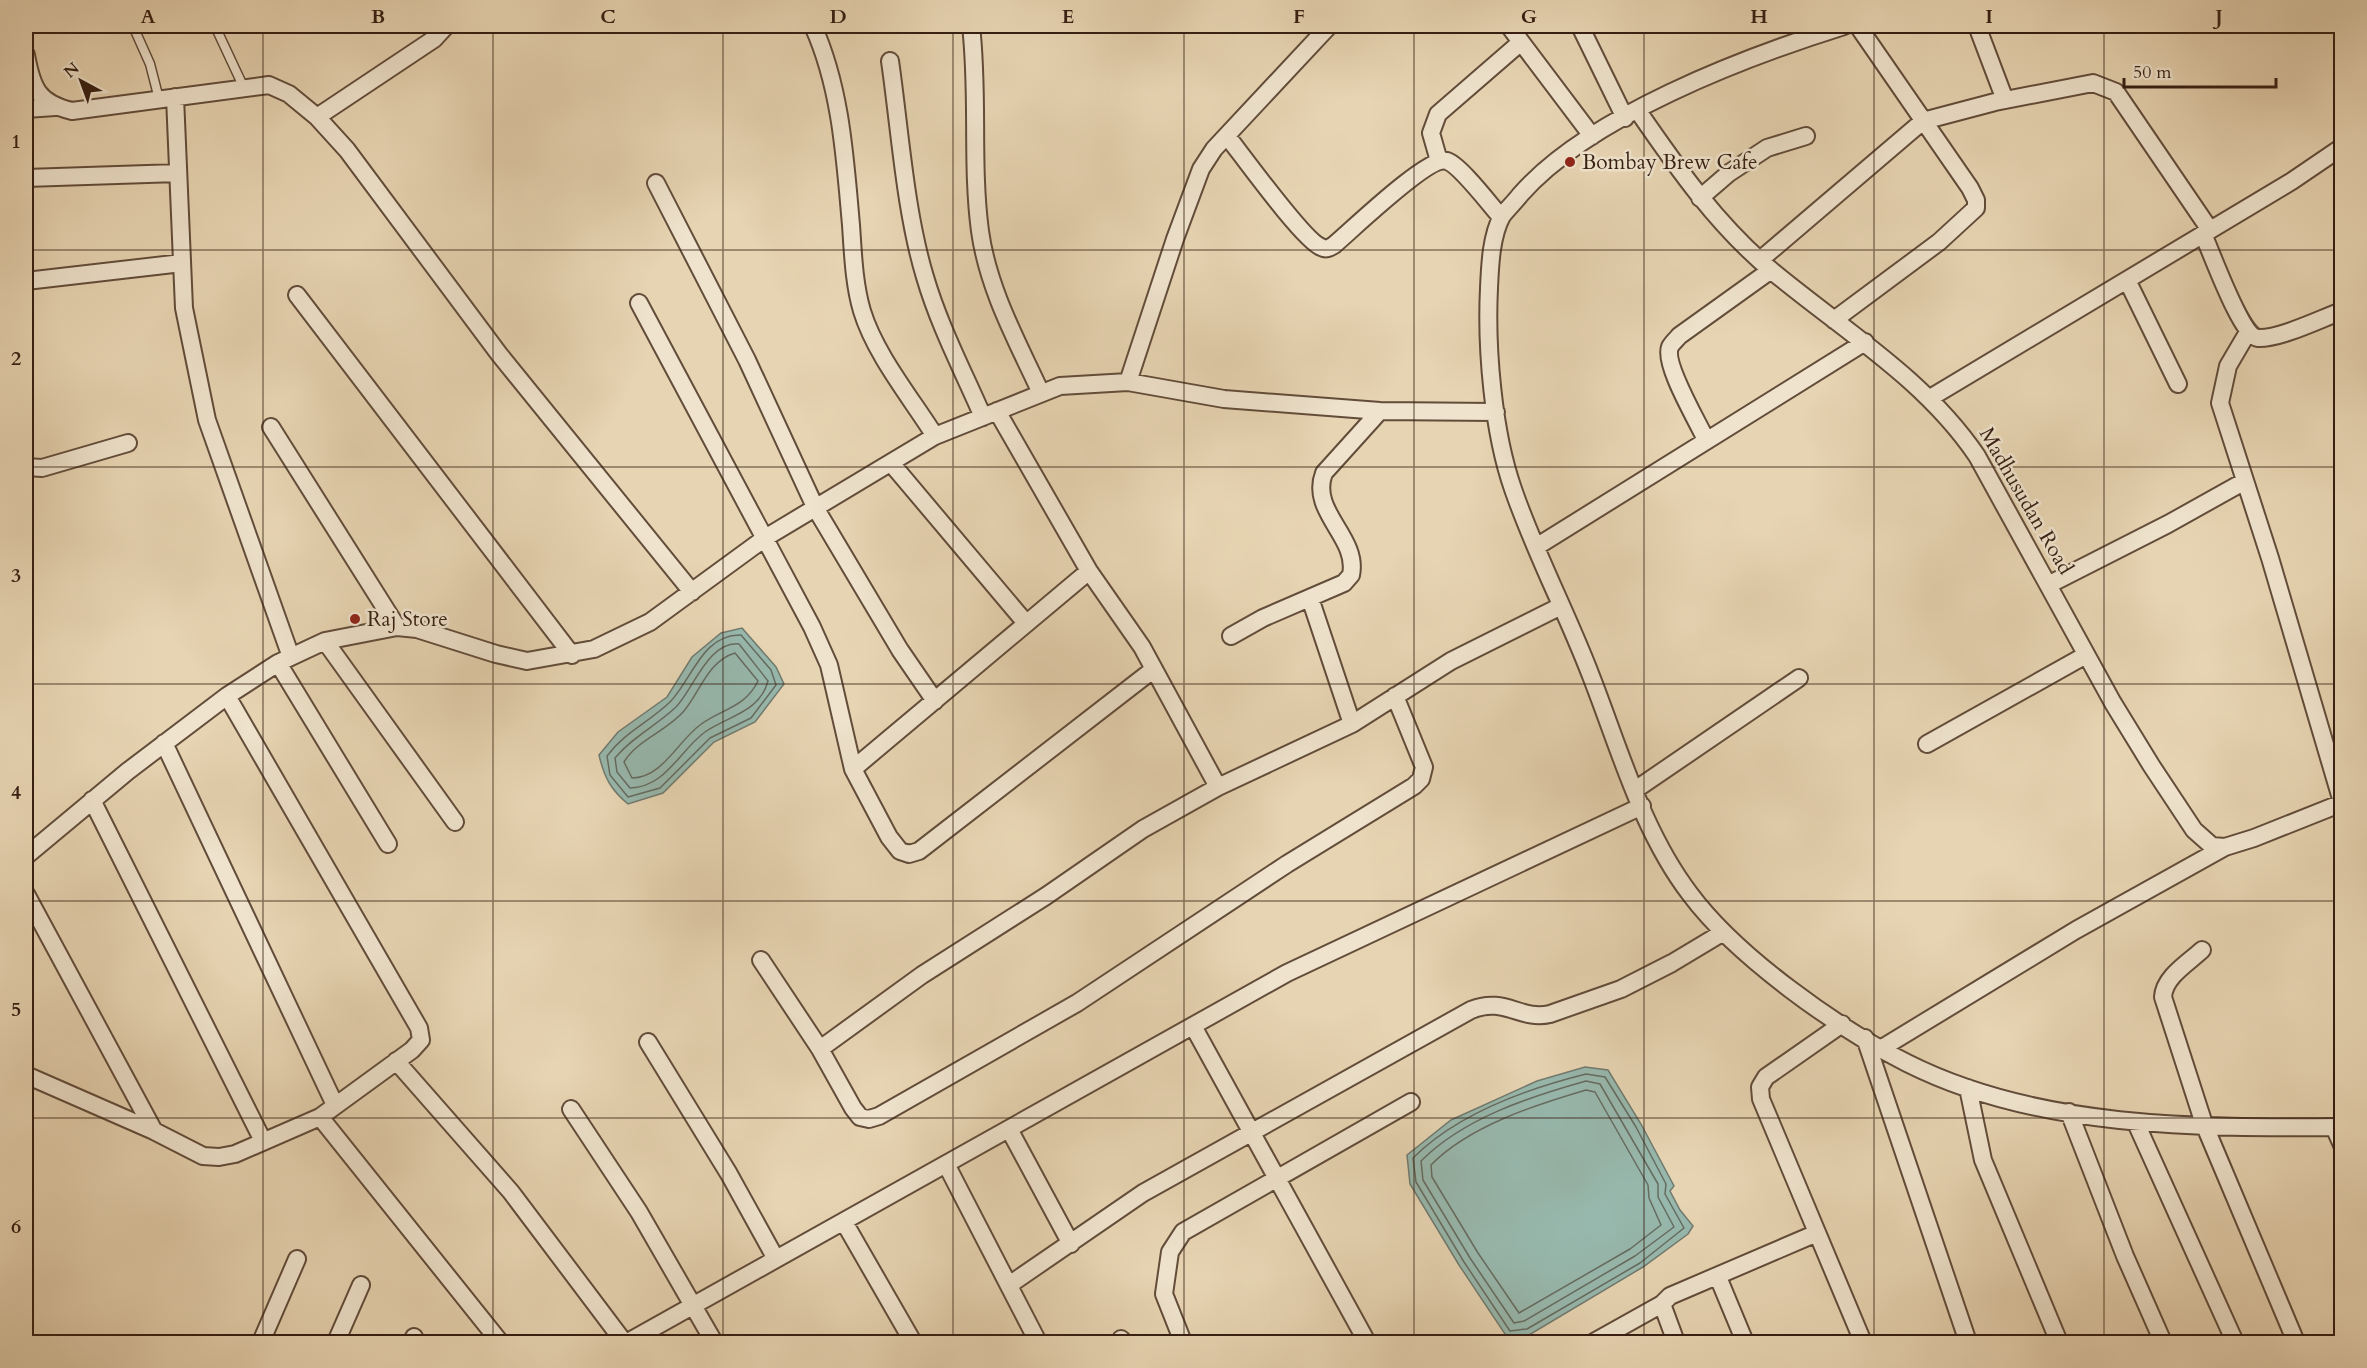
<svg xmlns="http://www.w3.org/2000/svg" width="2367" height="1368" font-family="Cardo,serif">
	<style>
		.water { fill: #97b8ad; stroke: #707a6f; stroke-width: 1.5 }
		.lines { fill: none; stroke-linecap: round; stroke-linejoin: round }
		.shore { stroke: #666b60; stroke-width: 1.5 }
		.lane-casing { stroke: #624c3a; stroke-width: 11 }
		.street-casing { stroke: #624c3a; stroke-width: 20 }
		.lane { stroke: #efe3cd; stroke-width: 8 }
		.street { stroke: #efe3cd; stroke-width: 16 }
		.grid { fill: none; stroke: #351e12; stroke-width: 1.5; stroke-opacity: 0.55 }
		.poi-dot { fill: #8f2418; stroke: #efe3cd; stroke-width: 2 }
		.labels { text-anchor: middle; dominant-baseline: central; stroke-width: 5; stroke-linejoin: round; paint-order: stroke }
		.poi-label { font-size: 21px; fill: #351e12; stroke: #efe3cd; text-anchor: start }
		.street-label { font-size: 21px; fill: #351e12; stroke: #efe3cd }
		.neatline { fill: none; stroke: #351e12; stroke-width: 2 }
		.grid-label { font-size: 20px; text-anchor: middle; font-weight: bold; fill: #351e12 }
	</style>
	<rect width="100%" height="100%" fill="#e7d4b2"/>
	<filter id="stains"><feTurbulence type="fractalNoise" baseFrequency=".00333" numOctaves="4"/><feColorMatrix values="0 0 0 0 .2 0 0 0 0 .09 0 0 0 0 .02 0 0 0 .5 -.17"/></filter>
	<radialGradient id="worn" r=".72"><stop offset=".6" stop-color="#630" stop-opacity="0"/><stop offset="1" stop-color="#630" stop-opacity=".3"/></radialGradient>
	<!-- water -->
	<path class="water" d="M742 628 776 667 784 684 755 722 714 742 663 793 628 804C611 790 604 777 599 755L618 732 667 697 692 657 721 633Z
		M1585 1067 1608 1070 1641 1124 1674 1186 1670 1191 1680 1210 1693 1226 1688 1234 1643 1267 1529 1335 1507 1337 1459 1265 1410 1184 1407 1155 1451 1120 1537 1081Z"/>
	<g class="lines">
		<!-- shore -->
		<path class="shore" d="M741 635 771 670 776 685 751 718 710 738 660 788 628 797 610 775 607 756C626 731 648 723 670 702 692 680 702 634 741 635Z
			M739 644 768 681C760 712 728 716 705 732 679 751 666 787 630 788L617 772 615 758C632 737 656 726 676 707 693 690 708 641 739 644Z
			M735 653 758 681C745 708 721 709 700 725 678 741 662 778 632 778L624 762C637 740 667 731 684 711 700 692 708 661 735 653Z
			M1586 1074 1605 1077 1636 1127 1666 1184 1665 1194 1684 1228 1640 1263 1527 1329 1510 1331 1464 1262 1416 1182 1413 1158C1458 1113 1526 1089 1586 1074Z
			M1586 1081 1600 1084 1658 1184V1197L1674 1227 1635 1256 1524 1321 1514 1323 1470 1258 1423 1180 1421 1161C1464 1118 1529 1097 1586 1081Z
			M1586 1090 1595 1092 1648 1185 1649 1198 1661 1225 1630 1249 1519 1313 1478 1253 1432 1177 1431 1165C1469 1126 1535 1105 1586 1090Z"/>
		<defs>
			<path id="lane" d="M133 26 150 64 159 99
				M215 26 244 88"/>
			<path id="street" d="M813 26C841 88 845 158 851 225 853 254 854 284 862 311 875 354 911 398 935 436
				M971 26C979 94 971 163 980 231 988 289 1017 341 1041 393
				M1509 26 1592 136
				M1580 26 1625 118
				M1844 26C1745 57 1589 116 1520 195 1515 202 1507 209 1502 216 1491 236 1490 266 1489 288 1486 348 1493 432 1513 489 1535 553 1567 613 1591 676 1620 750 1642 831 1690 894 1737 957 1837 1028 1907 1063 2038 1129 2198 1128 2342 1127
				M1977 26 2005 100
				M26 55C32 88 38 103 72 111L269 85 289 94 317 117 347 150 499 354 692 592
				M890 61C900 130 905 211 925 277 939 325 963 371 983 417
				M175 97 184 308 207 420 291 657
				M26 109 55 107
				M1638 111C1678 169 1717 225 1772 271 1843 330 1925 379 1977 456L2113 703 2151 765 2194 830 2212 846 2225 847
				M317 117 434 39 446 26
				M1227 136C1242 155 1304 241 1321 247 1326 250 1329 248 1334 245 1352 230 1428 156 1447 161 1460 165 1491 206 1501 217
				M1439 161 1431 133 1438 114 1521 42
				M26 178 178 173
				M656 183 747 360 816 509 900 650 935 701
				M1700 198 1729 173 1767 148 1806 136
				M2203 234C2211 251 2241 336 2258 338 2280 339 2320 319 2342 311
				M1760 260 1923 121 1995 102 2093 83 2116 92 2210 230
				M2127 280 2178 384
				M26 281 182 263
				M297 295 572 655
				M639 303 812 627 829 665 853 769 889 837 900 851 909 854 919 851 1154 669
				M1834 320 1939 242 1976 208V200L1970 188 1858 26
				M2248 332 2228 366 2220 403 2270 558 2342 802
				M1128 382 1175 239 1201 169 1214 149 1329 26
				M1930 398 2292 181 2342 147
				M997 411 1089 571 1142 647 1218 787
				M271 427 397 627
				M1706 440C1698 422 1663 364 1670 347 1672 343 1677 339 1679 336L1771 270
				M891 463 1025 622
				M26 467 42 468 128 443
				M1536 547 1865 342
				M2048 585 2168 524 2245 481
				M1310 598 1352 724
				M1231 636 1263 618 1344 583 1351 575C1359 537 1309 512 1324 473L1380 411
				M325 641 455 822
				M278 663 388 844
				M164 743 335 1105
				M1927 744 2086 655
				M853 769 1089 571
				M1635 790 1799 678
				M92 800 263 1141
				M26 856 128 771 227 696 278 663 325 641 397 627 417 629 496 654 527 661 594 649 650 622 765 538 935 436 1060 386 1128 382 1224 399 1380 411 1496 412
				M26 894 154 1131
				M2202 950C2188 963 2164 977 2163 997L2204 1124 2296 1342
				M761 960 820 1049 853 1108 860 1117 869 1119 879 1116 1077 1003 1287 864 1414 786 1421 779 1424 767 1395 696
				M1842 1024 1766 1077 1760 1087 1761 1099 1863 1342
				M1193 1026 1367 1342
				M1865 1038 1968 1342
				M648 1042 729 1174 776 1259
				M1882 1048 2076 930 2225 847 2254 838 2342 803
				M820 1049 922 975 1046 896 1143 829 1218 787 1352 724 1451 661 1561 606
				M396 1061 511 1192 624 1342
				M26 1075 154 1131 203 1156 219 1157 235 1154 320 1117 412 1050 421 1040 419 1028 227 696
				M1968 1088 1983 1160 2059 1342
				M571 1109 639 1212 714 1342
				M2069 1112 2125 1256 2163 1342
				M320 1117 500 1342
				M2136 1123 2235 1342
				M2334 1127 2342 1145
				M1009 1129 1071 1244
				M946 1164 1038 1342
				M844 1222 913 1342
				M1718 1277 1745 1342
				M1009 1285 1143 1193 1471 1010C1505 996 1520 1021 1550 1014L1621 989 1672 963 1722 933
				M1121 1339 1124 1342
				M261 1342 297 1259
				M336 1342 361 1285
				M412 1342 414 1337
				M628 1342 1287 973 1642 806
				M1183 1342 1164 1294 1170 1252 1183 1232 1411 1102
				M1594 1342 1662 1304
				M1676 1342 1662 1304 1670 1296 1817 1233"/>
		</defs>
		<!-- lane casing -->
		<use href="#lane" class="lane-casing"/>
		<!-- street casing -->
		<use href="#street" class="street-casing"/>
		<!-- lane -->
		<use href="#lane" class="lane"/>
		<!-- street -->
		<use href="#street" class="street"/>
	</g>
	<!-- grid -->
	<path class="grid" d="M263 26V1342M493 26V1342M723 26V1342M953 26V1342M1184 26V1342M1414 26V1342M1644 26V1342M1874 26V1342M2104 26V1342M26 250H2342M26 467H2342M26 684H2342M26 901H2342M26 1118H2342"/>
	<!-- markers -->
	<g class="poi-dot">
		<circle cx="1570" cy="162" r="6"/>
		<circle cx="355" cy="619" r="6"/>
	</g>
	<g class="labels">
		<!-- poi labels -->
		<g class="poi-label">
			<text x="1582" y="162">Bombay Brew Cafe</text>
			<text x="367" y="619">Raj Store</text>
		</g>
		<!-- street labels -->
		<g class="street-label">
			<text transform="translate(2026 501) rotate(60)">Madhusudan Road</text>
		</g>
	</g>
	<!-- margin -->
	<rect width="2367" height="1368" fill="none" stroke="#e7d4b2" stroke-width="66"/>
	<!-- north arrow -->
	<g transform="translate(81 81) rotate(319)" stroke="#efe3cd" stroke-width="4.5" paint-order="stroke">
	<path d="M0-4.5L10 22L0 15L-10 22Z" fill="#351e12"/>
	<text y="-9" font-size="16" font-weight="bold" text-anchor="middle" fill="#351e12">N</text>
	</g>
	<!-- scale -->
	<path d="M2124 78v9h152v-9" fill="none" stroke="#351e12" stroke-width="3"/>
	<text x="2133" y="78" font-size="18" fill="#351e12" stroke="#efe3cd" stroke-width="4.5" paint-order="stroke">50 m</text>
	<rect x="33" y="33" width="2301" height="1302" class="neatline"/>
	<g class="grid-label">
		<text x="148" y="23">A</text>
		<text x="378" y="23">B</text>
		<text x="608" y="23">C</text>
		<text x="838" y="23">D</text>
		<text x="1068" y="23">E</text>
		<text x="1299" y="23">F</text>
		<text x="1529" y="23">G</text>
		<text x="1759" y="23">H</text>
		<text x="1989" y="23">I</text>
		<text x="2219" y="23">J</text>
		<text x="16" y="148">1</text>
		<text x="16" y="365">2</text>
		<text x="16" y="582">3</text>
		<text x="16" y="799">4</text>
		<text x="16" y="1016">5</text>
		<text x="16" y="1233">6</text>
	</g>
	<rect width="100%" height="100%" filter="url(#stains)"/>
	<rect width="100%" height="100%" fill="url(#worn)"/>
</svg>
